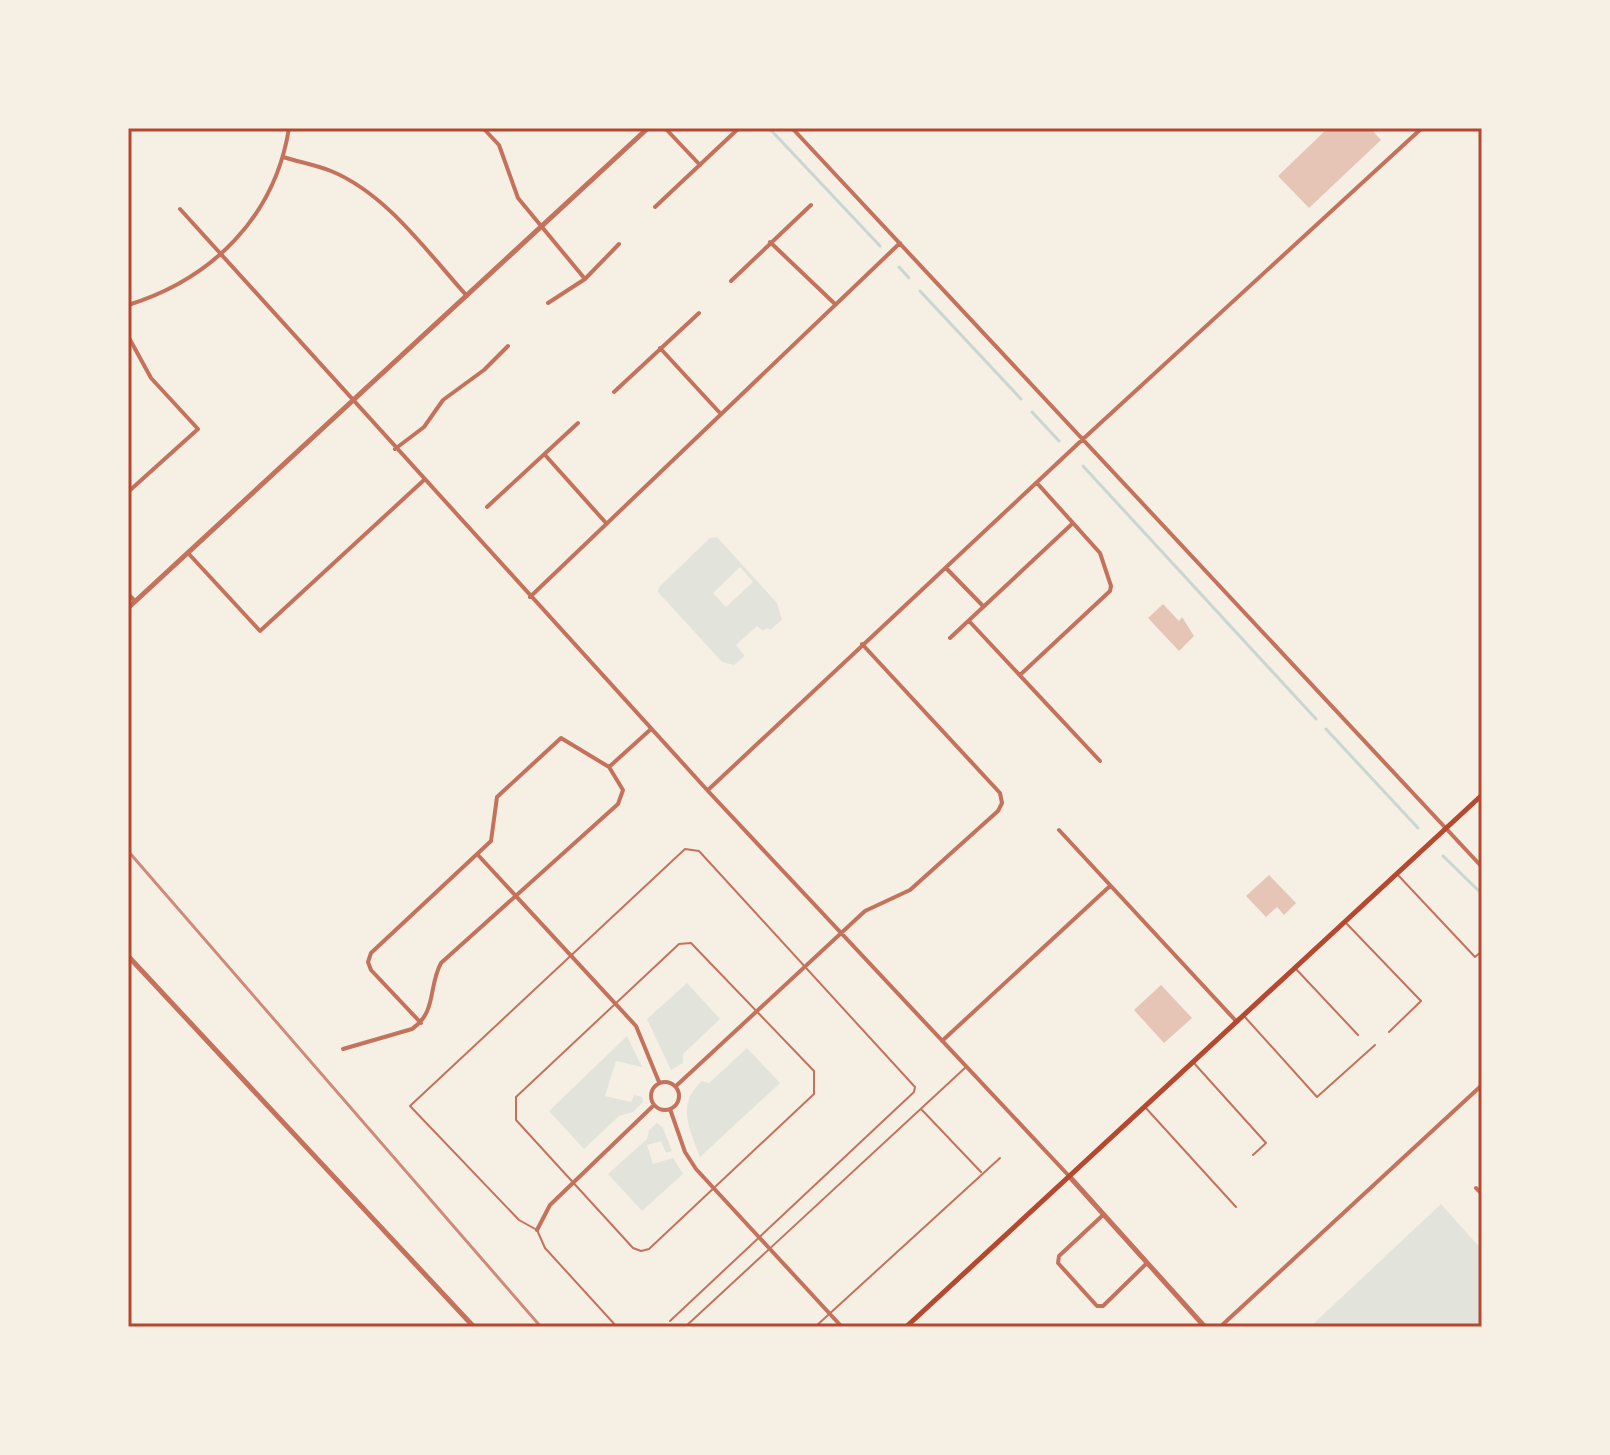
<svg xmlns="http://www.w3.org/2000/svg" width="1610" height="1455" font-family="'Fira Sans',sans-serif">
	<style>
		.green { fill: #e2e4dc; fill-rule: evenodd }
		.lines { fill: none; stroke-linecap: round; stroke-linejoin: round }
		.stream { stroke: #c9d6d2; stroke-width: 3 }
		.building { fill: #e6c5b7 }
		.service { stroke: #c5725c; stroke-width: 2 }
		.minor { stroke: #c5725c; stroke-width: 4 }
		.tertiary { stroke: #c5725c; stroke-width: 5 }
		.secondary { stroke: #b5482f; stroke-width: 5 }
		.rail { stroke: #cf8b77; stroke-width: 3 }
		.neatline { fill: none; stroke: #b5482f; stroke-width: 3 }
	</style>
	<rect width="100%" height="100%" fill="#f6efe4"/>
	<!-- green -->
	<path class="green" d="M717 537 777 603 782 620 770 630 767 628 763 631 757 626 736 645 745 656 734 665 722 662 658 592 659 587 710 538ZM740 567 753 582 726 607 713 593Z
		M687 983 720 1019 683 1054V1063L671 1070 647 1019Z
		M627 1036 642 1067 616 1061 605 1096 631 1102 634 1095 642 1097 643 1102 633 1112 619 1116 584 1149 549 1111Z
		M747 1048 780 1083 700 1157C689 1128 676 1104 702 1081L709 1083Z
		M657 1123 663 1128 672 1151 666 1153 661 1141 647 1145 653 1164 673 1158 683 1174 642 1211 608 1174 647 1139 649 1130Z
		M1441 1204 1482 1250V1327H1310Z"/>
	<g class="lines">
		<!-- stream -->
		<path class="stream" d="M769 128 880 246
			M899 267 909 278
			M920 291 1021 399
			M1032 412 1059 441
			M1083 466 1316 719
			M1326 729 1418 828
			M1443 856 1482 894"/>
	</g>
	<!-- building -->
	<path class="building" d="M1328 128H1370L1381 140 1309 208 1278 176Z
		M1163 604 1179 621 1182 617 1194 636 1179 651 1148 618Z
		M1269 875 1296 903 1284 915 1277 907 1266 917 1246 896Z
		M1161 985 1192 1018 1164 1043 1134 1010Z"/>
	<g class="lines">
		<!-- service -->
		<path class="service" d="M1397 874 1475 957 1482 951
			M1347 924 1421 1001 1389 1032
			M691 943 814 1071V1094L649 1249 641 1251 633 1248 516 1120V1097L679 944Z
			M1296 969 1358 1035
			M1244 1016 1317 1097 1375 1045
			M1193 1062 1266 1143 1253 1155
			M1145 1107 1236 1207
			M922 1110 981 1172
			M617 1327 545 1248 537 1230 519 1220 410 1106 685 849 699 851 915 1087 914 1092 670 1321
			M685 1327 966 1067
			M815 1327 1000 1158"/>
		<!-- minor -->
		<path class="minor" d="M483 128 499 145 518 198 585 279
			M665 128 700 165
			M792 128 1482 867
			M283 157C299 162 316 165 331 171 387 194 427 252 467 296
			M655 207 739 128
			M180 209 708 791 1069 1176
			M770 242 835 304
			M731 281 811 205
			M548 303 585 279 619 244
			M128 305C212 279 275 217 289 128
			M128 336 151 378 198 429 128 492
			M660 348 719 412
			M614 392 699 313
			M395 449 424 427 443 400 484 370 508 346
			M546 456 606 523
			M487 507 578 423
			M188 553 260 631 424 480
			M946 568 983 606
			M128 594 135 601
			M530 597 900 243
			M969 621 1100 761
			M950 638 1073 523
			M1020 675 1110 591 1111 586 1100 553 1037 483
			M609 767 651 729
			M708 790 1082 440 1422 128
			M1059 830 1236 1021
			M478 855 636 1026 659 1082
			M942 1041 1110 886
			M343 1049 412 1029C437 1012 428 987 441 963L618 804 623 790 609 767 561 738 497 797 491 841 371 953 368 962 371 970 421 1023
			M651 1096a14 14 0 1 1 28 0a14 14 0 1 1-28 0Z
			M676 1086 865 911 910 890 998 811 1002 803 1000 793 862 644
			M670 1109 685 1152 696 1169 842 1327
			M1476 1188 1482 1194
			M1103 1215 1059 1256 1058 1263 1097 1306H1103L1147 1263
			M537 1230 550 1205 654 1105
			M1220 1327 1482 1085"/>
		<!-- tertiary -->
		<path class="tertiary" d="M128 608 648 128
			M128 956 474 1327
			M1069 1176 1205 1327"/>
		<!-- secondary -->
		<path class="secondary" d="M906 1327 1482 795"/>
		<!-- rail -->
		<path class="rail" d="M128 851 541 1327"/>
	</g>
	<!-- border -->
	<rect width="1610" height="1455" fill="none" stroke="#f6efe4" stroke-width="260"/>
	<rect x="130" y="130" width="1350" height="1195" class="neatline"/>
</svg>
